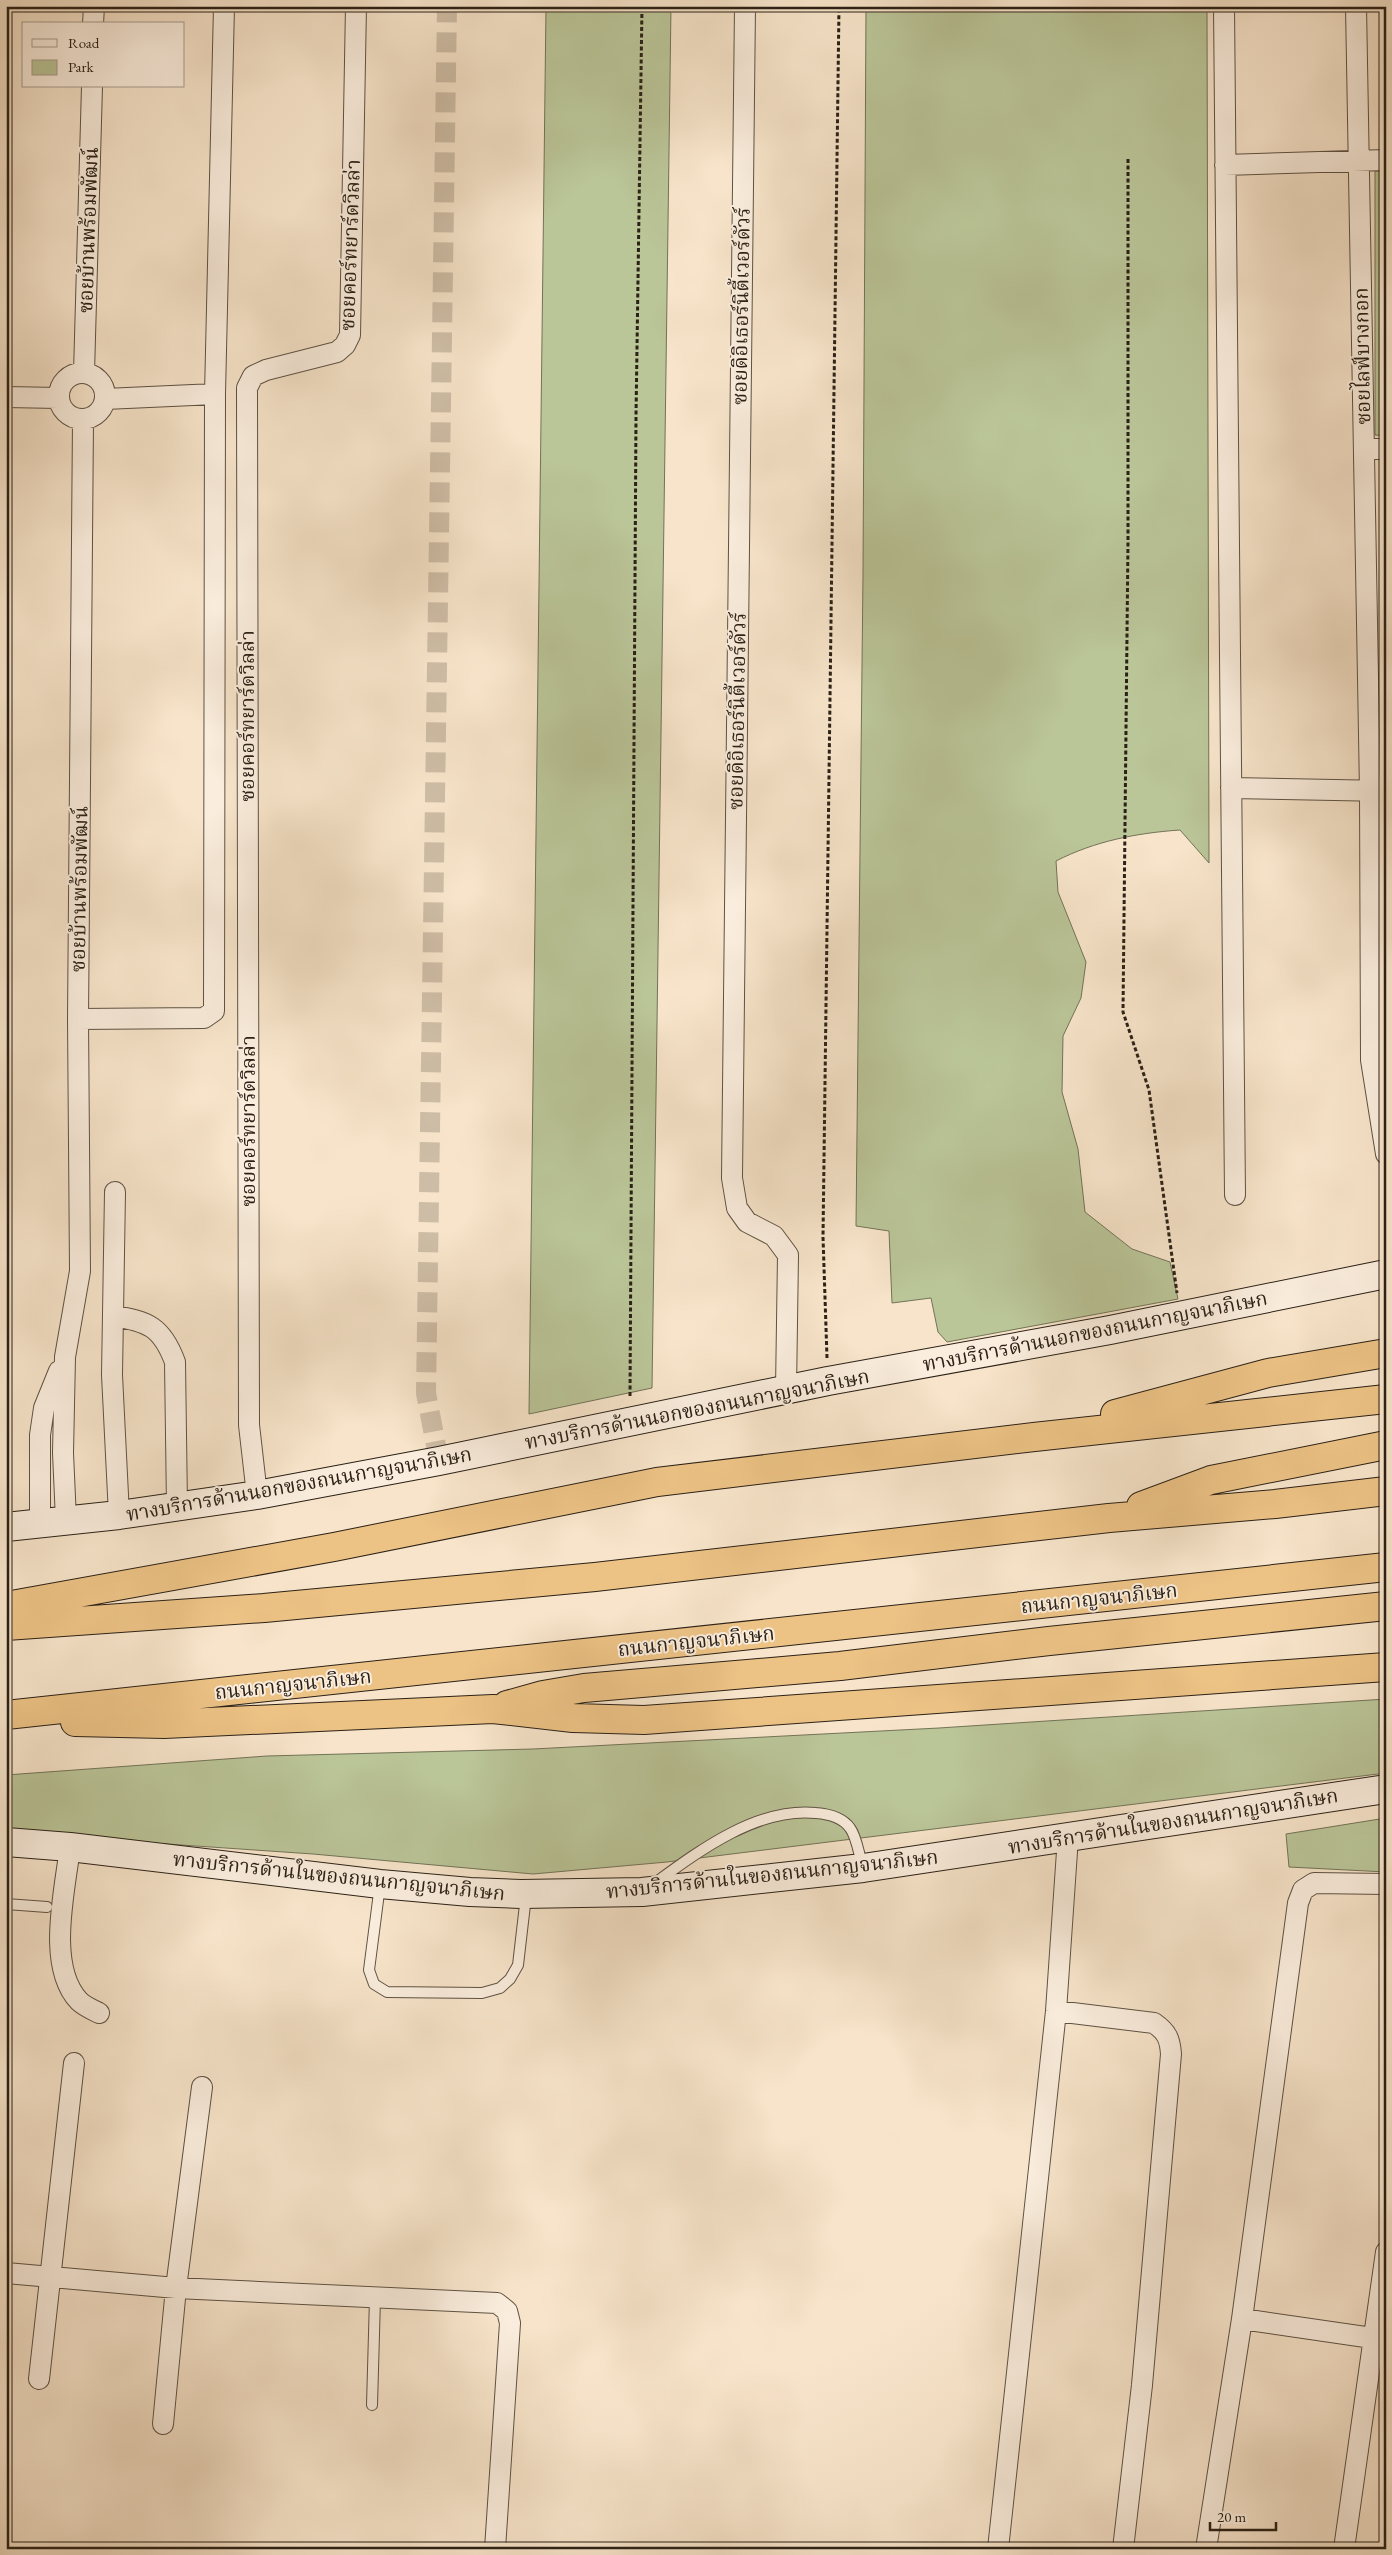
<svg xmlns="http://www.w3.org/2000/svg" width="1392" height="2555" font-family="'EB Garamond','Noto Serif Thai',serif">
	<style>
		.green { fill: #bac598; stroke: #727358 }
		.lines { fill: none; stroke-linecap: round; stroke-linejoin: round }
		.minor-tunnel { stroke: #cebda6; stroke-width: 20; stroke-dasharray: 20 10; stroke-linecap: butt }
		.service-casing { stroke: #5e5244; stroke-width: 12 }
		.minor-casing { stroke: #5e5244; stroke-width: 22 }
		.secondary-casing { stroke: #2b2117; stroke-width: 30 }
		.motorway-casing { stroke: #2b2117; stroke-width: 30 }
		.path { stroke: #2b2117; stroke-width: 3; stroke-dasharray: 4 2.5; stroke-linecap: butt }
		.service { stroke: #faeddd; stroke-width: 10 }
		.minor { stroke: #faeddd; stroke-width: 20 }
		.secondary { stroke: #faeddd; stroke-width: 28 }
		.motorway { stroke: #ecc285; stroke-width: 28 }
		.labels { text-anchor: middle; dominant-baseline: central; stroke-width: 4; stroke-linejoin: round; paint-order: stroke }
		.street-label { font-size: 20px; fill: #2b2117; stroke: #faeddd }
	</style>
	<rect width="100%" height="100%" fill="#f7e4ca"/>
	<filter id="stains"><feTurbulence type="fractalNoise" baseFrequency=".004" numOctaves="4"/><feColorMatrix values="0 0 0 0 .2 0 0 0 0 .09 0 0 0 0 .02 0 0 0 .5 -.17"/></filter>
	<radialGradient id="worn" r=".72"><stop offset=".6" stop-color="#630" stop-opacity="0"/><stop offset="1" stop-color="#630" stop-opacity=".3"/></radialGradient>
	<!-- green -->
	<path class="green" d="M546 6H671L652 1388 529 1414Z
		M866 6H1207L1209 863 1180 830C1137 833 1095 841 1056 861L1058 892 1086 962 1081 998 1063 1036 1062 1092 1078 1149 1085 1212 1132 1249 1170 1262 1178 1299 947 1342 938 1332 931 1298 892 1303 889 1231 856 1226 863 574Z
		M1375 171H1386V436L1375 435Z
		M1386 1699V1773L667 1862 533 1874 313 1854 6 1833V1775L267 1756 533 1749 939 1728Z
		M1386 1818V1872L1289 1867 1286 1834Z"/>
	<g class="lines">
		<!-- minor-tunnel -->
		<path class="minor-tunnel" d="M439 1461 426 1393 447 6"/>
		<defs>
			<path id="service" d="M655 1883C700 1850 758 1807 816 1813 829 1814 842 1817 850 1828 857 1837 859 1856 863 1867
				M380 1885 369 1970 374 1984 387 1992 482 1993 500 1988 510 1979 518 1965 526 1896
				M6 1904 47 1907
				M372 2405 375 2298"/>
			<path id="minor" d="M745 6 732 1178 737 1208 747 1222 774 1236 788 1255 786 1390
				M1224 6 1235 1195
				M1356 6 1370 791 1371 1060 1386 1154
				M93 24 94 6
				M1225 165 1386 160
				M84 373 92 86
				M59 396a23 23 0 1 1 46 0a23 23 0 1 1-46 0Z
				M6 397 59 398
				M105 399 215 394
				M1364 449H1386
				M1231 788 1386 791
				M78 1019 204 1018 214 1011 215 394 224 6
				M115 1192 112 1375 119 1515
				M113 1316C148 1321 162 1327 175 1362L177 1507
				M257 1495 249 1425 247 388 253 376 266 370 337 352 345 345 350 335 356 6
				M66 1520 63 1453 65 1357 80 1271 78 1019 83 420
				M40 1523V1435L44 1408 59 1371
				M70 1847C65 1891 46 1966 79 2001 84 2006 93 2010 99 2013
				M1056 2011 1154 2023C1167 2032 1170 2039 1171 2054L1142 2385 1123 2549
				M6 2273 176 2288 497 2303 507 2311 510 2323 495 2549
				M1242 2319 1386 2340
				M39 2379 74 2063
				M163 2424 176 2288 202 2087
				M998 2549 1056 2011 1068 1837
				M1206 2549 1242 2319 1298 1903 1303 1890 1314 1883 1386 1884
				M1344 2549 1386 2252"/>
			<path id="secondary" d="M6 1527 119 1515 257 1495 439 1461 828 1381 1110 1330 1386 1274
				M6 1842 70 1847 380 1884 470 1892 521 1894 642 1892 863 1868 1386 1789"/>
			<path id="motorway" d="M1115 1414 1268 1373 1386 1353
				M1141 1506 1211 1480 1386 1445
				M6 1606 334 1547 657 1482 1034 1437 1386 1399
				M6 1626 264 1608 595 1577 1109 1518 1275 1504 1386 1491
				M507 1705 543 1695 584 1688 840 1666 1049 1641 1386 1606
				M6 1715 1386 1567
				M75 1722 164 1724 493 1709 573 1718 644 1720 1386 1667"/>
		</defs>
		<!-- service casing -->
		<use href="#service" class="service-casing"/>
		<!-- minor casing -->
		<use href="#minor" class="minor-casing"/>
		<!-- secondary casing -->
		<use href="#secondary" class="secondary-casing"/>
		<!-- motorway casing -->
		<use href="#motorway" class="motorway-casing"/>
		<!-- path -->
		<path class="path" d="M1128 159V541L1123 1012 1149 1090 1177 1293
			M1383 225 1386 214
			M827 1358 823 1237 839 6
			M630 1396 636 416 642 6"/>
		<!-- service -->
		<use href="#service" class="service"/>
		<!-- minor -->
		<use href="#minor" class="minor"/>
		<!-- secondary -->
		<use href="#secondary" class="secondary"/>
		<!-- motorway -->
		<use href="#motorway" class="motorway"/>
	</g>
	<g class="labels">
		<!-- street labels -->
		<g class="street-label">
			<text transform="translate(88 230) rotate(-88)">ซอยบ้านพร้อมพัฒน์</text>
			<text transform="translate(350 245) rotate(-88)">ซอยคอร์ทยาร์ดวิลล่า</text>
			<text transform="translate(741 306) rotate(-89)">ซอยดิอิเธอร์นิตี้เวอร์ดัวร์</text>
			<text transform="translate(1362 356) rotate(-91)">ซอยไลฟ์บางกอก</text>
			<text transform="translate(737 711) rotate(-89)">ซอยดิอิเธอร์นิตี้เวอร์ดัวร์</text>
			<text transform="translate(247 716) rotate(-90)">ซอยคอร์ทยาร์ดวิลล่า</text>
			<text transform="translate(79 889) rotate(-89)">ซอยบ้านพร้อมพัฒน์</text>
			<text transform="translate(248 1121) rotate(-90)">ซอยคอร์ทยาร์ดวิลล่า</text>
			<text transform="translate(1095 1331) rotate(-11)">ทางบริการด้านนอกของถนนกาญจนาภิเษก</text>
			<text transform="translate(697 1409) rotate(-11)">ทางบริการด้านนอกของถนนกาญจนาภิเษก</text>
			<text transform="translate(299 1484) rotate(-10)">ทางบริการด้านนอกของถนนกาญจนาภิเษก</text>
			<text transform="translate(1099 1598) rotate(-6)">ถนนกาญจนาภิเษก</text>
			<text transform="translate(696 1641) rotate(-6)">ถนนกาญจนาภิเษก</text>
			<text transform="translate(293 1684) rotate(-6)">ถนนกาญจนาภิเษก</text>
			<text transform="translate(1173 1821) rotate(-9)">ทางบริการด้านในของถนนกาญจนาภิเษก</text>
			<text transform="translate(772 1874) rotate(-6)">ทางบริการด้านในของถนนกาญจนาภิเษก</text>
			<text transform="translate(339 1876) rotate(6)">ทางบริการด้านในของถนนกาญจนาภิเษก</text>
		</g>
	</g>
	<!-- margin -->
	<rect width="1392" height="2555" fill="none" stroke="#f7e4ca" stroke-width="25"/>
	<rect x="8" y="8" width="1377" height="2540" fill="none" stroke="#2b2117" stroke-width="2.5"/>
	<rect x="12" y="12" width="1367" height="2530" fill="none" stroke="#2b2117"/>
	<!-- legend -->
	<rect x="22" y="22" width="162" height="65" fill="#faeddd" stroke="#a79b8e"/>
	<rect x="32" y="39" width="25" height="8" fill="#faeddd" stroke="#a79b8e"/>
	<text x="68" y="48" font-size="15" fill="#2b2117">Road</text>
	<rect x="32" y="60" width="25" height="15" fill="#bac598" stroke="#a79b8e"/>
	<text x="68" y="72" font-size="15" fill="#2b2117">Park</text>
	<!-- scale -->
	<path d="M1210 2522v8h66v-8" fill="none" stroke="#2b2117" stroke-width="2.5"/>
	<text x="1217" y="2522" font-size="15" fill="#2b2117" stroke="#faeddd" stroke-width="4" paint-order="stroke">20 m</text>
	<rect width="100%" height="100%" filter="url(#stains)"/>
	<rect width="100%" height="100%" fill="url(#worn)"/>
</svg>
